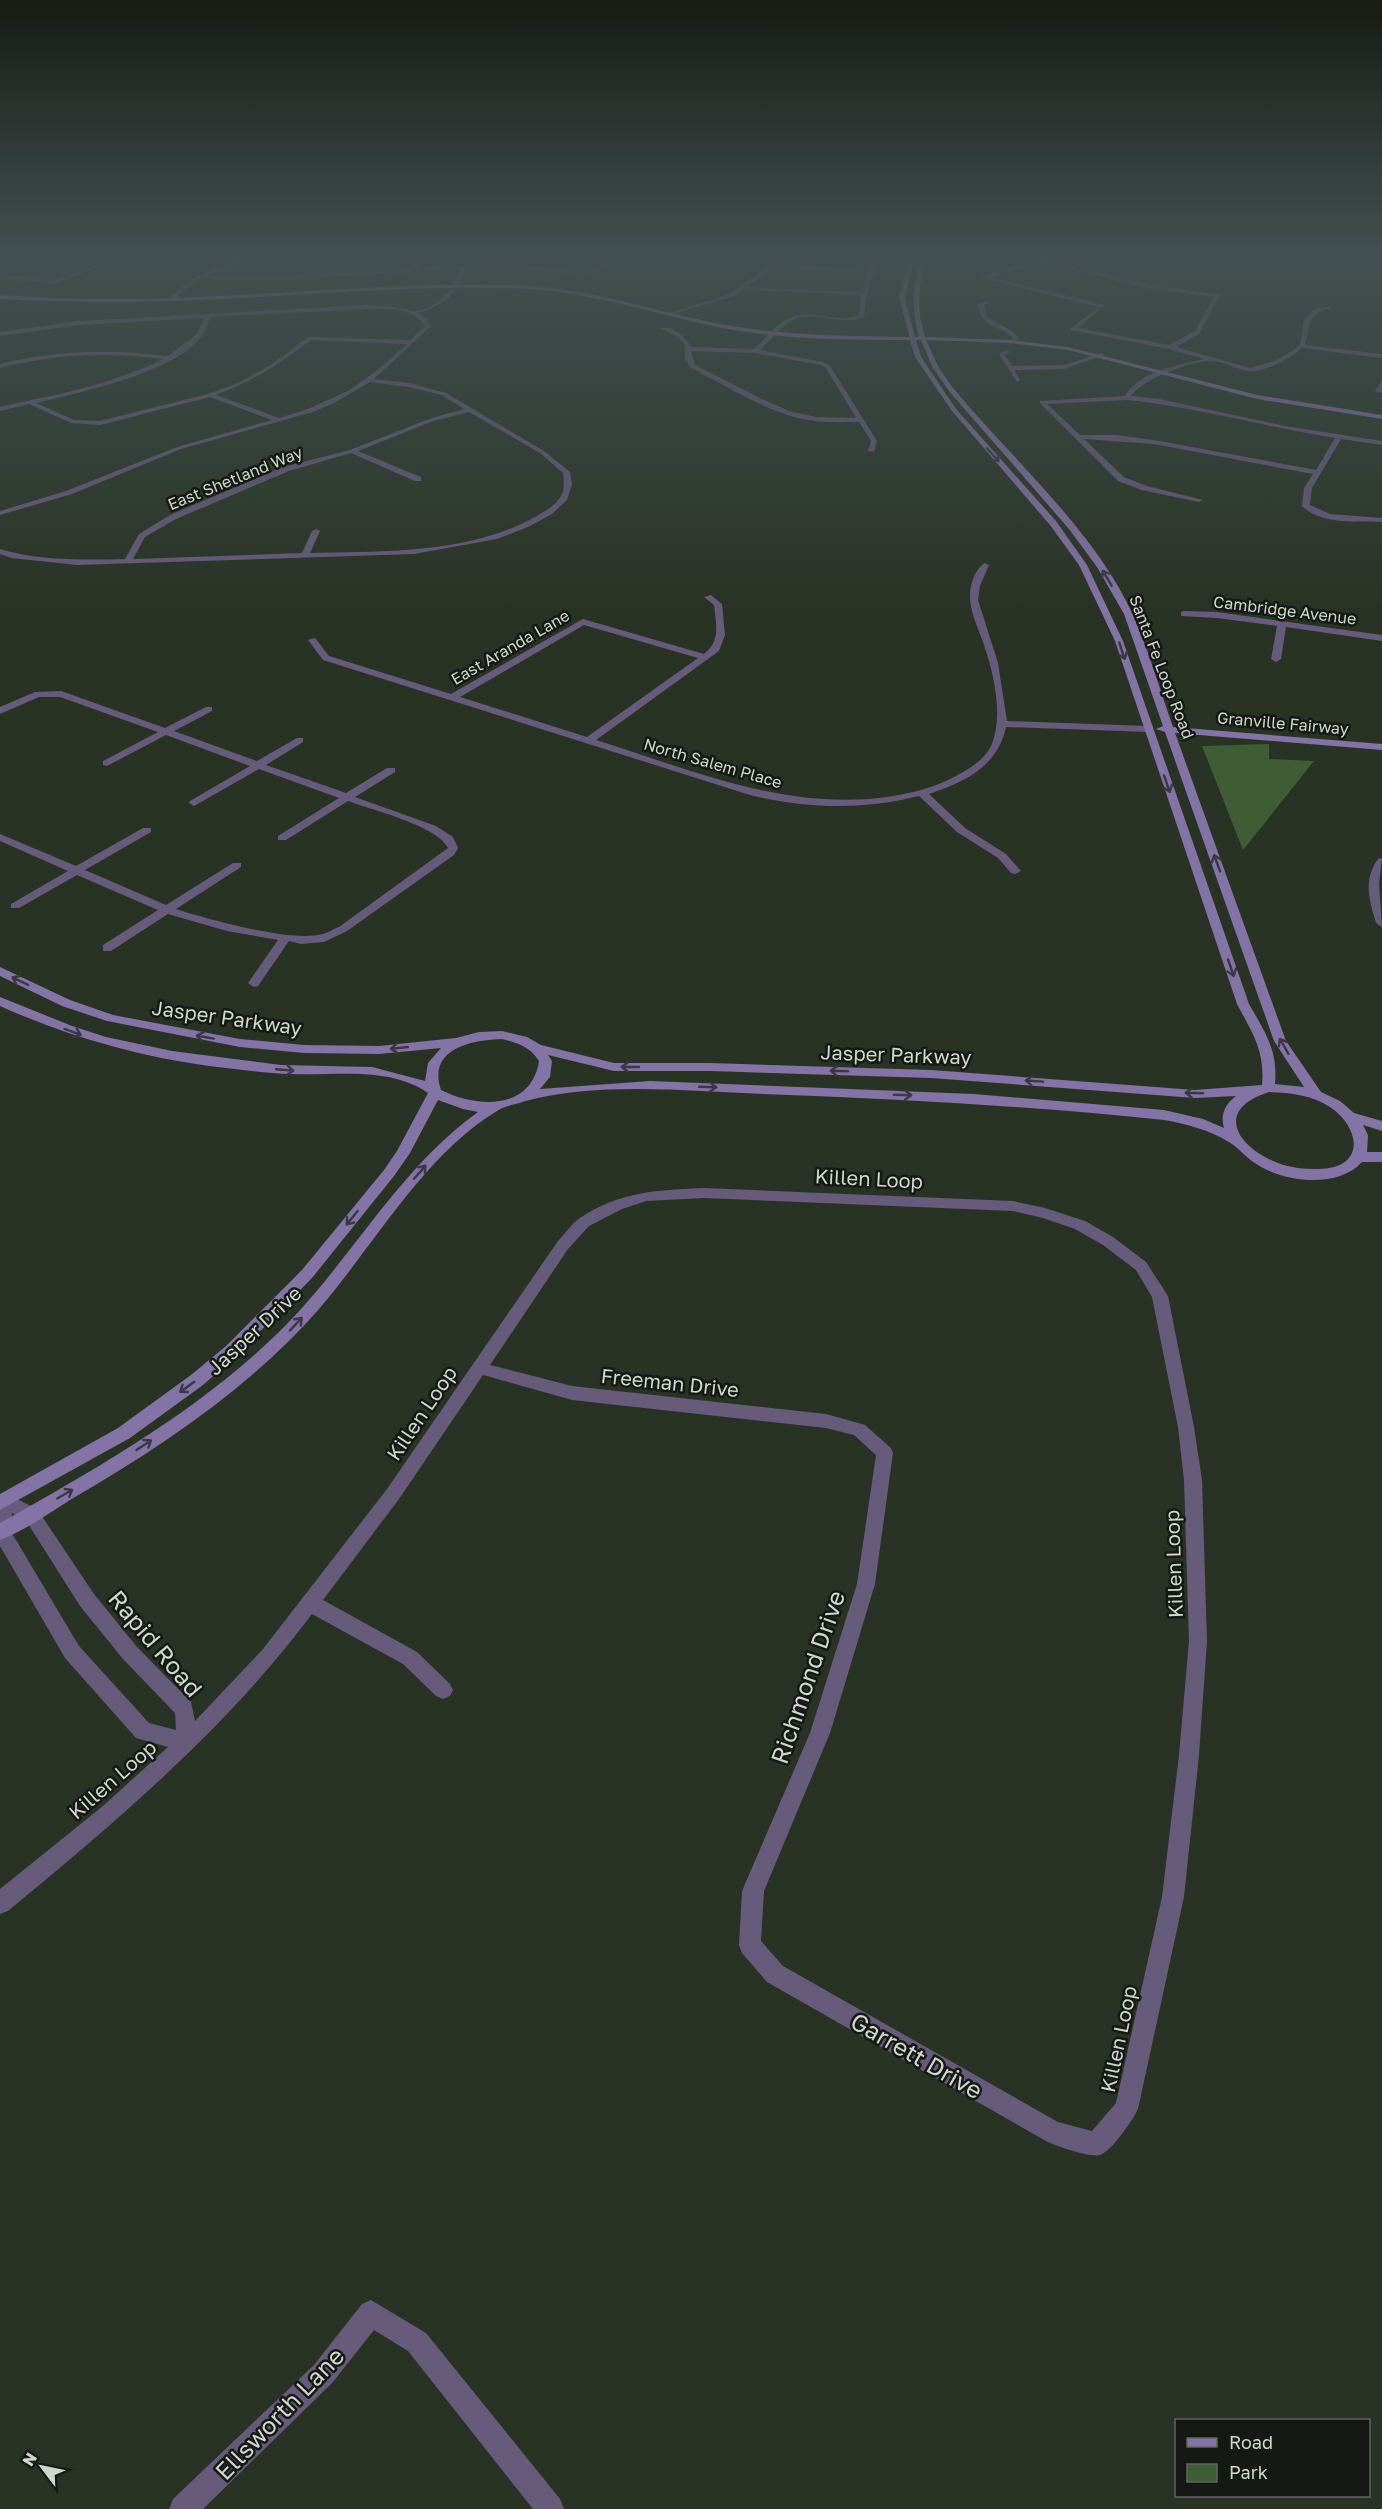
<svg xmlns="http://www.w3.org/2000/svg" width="1382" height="2509" font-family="'Golos Text',sans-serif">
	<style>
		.green { fill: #3f5d35 }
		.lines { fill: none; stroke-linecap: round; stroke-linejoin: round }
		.street { fill: #665b7b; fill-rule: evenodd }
		.secondary { fill: #8473a5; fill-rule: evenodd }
		.oneway { stroke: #3b3846 }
		.labels { text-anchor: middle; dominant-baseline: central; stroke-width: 5; stroke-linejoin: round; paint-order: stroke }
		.far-street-label { font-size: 16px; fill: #d0d7ce; stroke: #141913 }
		.street-label { font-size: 20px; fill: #d0d7ce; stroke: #141913 }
		.near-street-label { font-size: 24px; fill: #d0d7ce; stroke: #141913 }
	</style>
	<rect width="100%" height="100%" fill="#293325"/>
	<!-- green -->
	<path class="green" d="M1269 744V759L1314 761 1243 850 1202 746Z"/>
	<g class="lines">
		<!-- street -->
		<path class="street" d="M59 256 108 260 127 256 55 284 0 278V274L55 280 103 262Z
			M256 256H265L206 276H288L412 268 423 256H429L418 268 503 265 585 270 602 267 616 256H621L606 269 585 273 465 269C459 296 442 305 418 313L426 318 430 327 374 379 409 383 446 393 544 451 570 472 572 484 567 500 552 514 528 527 497 539 414 554 77 565 12 558 0 554V549C40 561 83 560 125 559L139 534 170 515 283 467 350 450 429 419 464 409 442 395 409 387 370 382 334 403 313 412 181 449 72 494 0 515V511L66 491 177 447 272 420 210 397 100 425 71 423 29 404 0 411V407C53 395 112 385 163 359 106 352 55 354 0 368V364C57 350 110 349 168 356L197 334 204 318 78 325 0 336V332L78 321 367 305C378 306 389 306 400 308 404 308 410 311 414 311 437 309 455 290 459 269L288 279 201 278 182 292 174 301 169 300C191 273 223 264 256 256ZM367 309C387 309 413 307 425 326L410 340 308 337 271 365 238 383 208 394 100 421 74 420 36 403C78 393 181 371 203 334 206 329 208 323 210 317ZM311 340 407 344 380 368 350 390 308 409 279 418 216 395C252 382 281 363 311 340ZM469 412 540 453 563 473C564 481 565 492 559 499 553 508 541 513 533 518 466 554 384 551 310 553L320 531 316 529 312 531 302 553 133 559 145 537 176 519 289 471 351 453 415 481H421V477L358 451 433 421Z
			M782 256H788L775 266 869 269 874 256H879L867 294 864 317C841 327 817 310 795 319 781 326 771 340 760 350L823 362 830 366 877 441 874 452 868 451 871 441 859 422C842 422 825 423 808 420 766 412 728 387 690 367L685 358V345L678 337 660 328C672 325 686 337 691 347L754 349C765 339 775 325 789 318 812 307 837 325 859 315L861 295 743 290 734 296 671 315 666 314 730 294ZM771 269 868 272 862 292 747 287ZM691 351 755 353 821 365 826 368 856 418 816 417 789 411 762 399 695 365Z
			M1012 256 1040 259 1153 285 1220 295 1199 334 1176 347 1250 368 1275 361 1294 350 1300 344 1304 320 1313 309 1331 306V308C1306 314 1311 323 1305 345L1382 354V358L1302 348C1292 358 1261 374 1247 371 1236 369 1223 361 1211 361 1192 360 1141 380 1131 396L1159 399 1285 426 1382 441V445L1341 439 1312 488 1310 505 1330 514 1382 518V522C1357 521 1321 525 1302 506L1304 488 1313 474 1154 444 1084 439 1124 477 1147 486 1203 500 1199 502 1142 490 1118 481 1040 403V401L1125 396C1141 370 1177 366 1204 359L1169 349 1071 330V328L1099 307 982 278V276L1033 261ZM1039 263 1153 289 1214 297 1195 331 1169 345 1078 328 1105 305 990 277ZM1127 400C1197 407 1265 427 1335 438L1316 470 1154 440 1116 435H1080L1047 404Z
			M1363 256H1382V260Z
			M989 301V303L984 305 987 317 1012 331 1018 337 1016 343H1012V337C997 323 981 329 978 304Z
			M1007 350 1010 352 1005 355 1012 366 1064 365 1102 353 1105 355 1064 369 1014 370 1020 380 1017 382 999 354Z
			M1382 380V393L1375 391Z
			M985 563 989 565 980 586 978 600 998 663 1007 721 1148 726 1153 729 1148 732 1006 727C998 766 965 782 929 794L965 828 1006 854 1021 871 1015 874 1011 873 998 858 957 832 919 796C863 810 807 809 750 795L323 660 308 640 315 638 329 656 451 694 583 619 704 654C721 641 716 624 714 605L704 597 711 595 722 604 725 635 719 651 596 740C692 770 790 813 893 796 912 793 932 788 950 779 966 771 987 760 993 741 1003 711 993 671 983 642 978 628 971 614 970 599 969 587 975 568 985 563ZM584 625 698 658 587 737 460 697Z
			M1184 611 1217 612 1382 635V641L1286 627 1281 659 1276 662 1271 659 1277 626 1217 618 1181 616V612Z
			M61 691 165 728 206 707H212V711L174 731 257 761 297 738H303V742L266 765 346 793 387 768H395V772L355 797 436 826 453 837 458 848 454 855 347 931 324 942 301 944 289 941 258 986 254 987 248 983 278 940 227 931 168 914 111 951H103V945L158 910 77 875 19 908H11V904L68 871 0 841V834L76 866 143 828H151V832L85 870 166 905 233 863H241V867L176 909C207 919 293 943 322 934 328 933 333 929 339 927L448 848C438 826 372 810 348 801L286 840H278V836L339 798 259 769 194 806 189 803 190 801 250 766 166 735 107 766 103 765V761L158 732 60 697H39L0 714V707L35 692Z
			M1382 858 1379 883 1382 927 1376 923C1369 899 1363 880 1378 859Z
			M705 1188 1013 1201 1045 1208 1085 1221 1113 1237 1146 1262 1168 1296 1194 1427 1202 1480 1207 1641 1199 1755 1184 1897 1138 2109C1133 2120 1111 2152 1100 2155 1090 2158 1056 2146 1046 2141L767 1982 742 1953 739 1945 742 1891 810 1733 857 1584 876 1455 854 1435 826 1428 572 1400 483 1375 399 1499 323 1600 417 1652 450 1684 453 1690 450 1696 443 1699 436 1696 403 1664 312 1614C225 1730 119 1819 8 1911L0 1914V1889L103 1806 168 1747 136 1738 65 1658 0 1546V1495L5 1494 11 1496 37 1509 94 1594 137 1647 191 1702 195 1721 263 1649 387 1489 558 1241C565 1234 572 1223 580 1218 620 1191 659 1190 705 1188ZM705 1198 1013 1211 1043 1218 1075 1229 1103 1245 1136 1270 1152 1297 1178 1427 1184 1480 1189 1641 1179 1755 1162 1897 1116 2103 1092 2131 1058 2122 783 1966 761 1941 764 1891 830 1733 875 1584 893 1453 891 1448 865 1425 826 1414 572 1386 490 1365 568 1249 589 1226 622 1209 646 1201ZM12 1513 25 1519 80 1606 123 1659 175 1713 176 1730 149 1723 79 1646 10 1530Z
			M371 2300 426 2333 560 2499 564 2509H533L408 2351 374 2330 332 2383 203 2509H169L173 2499 314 2365 362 2304Z"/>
		<!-- secondary -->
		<path class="secondary" d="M923 256H928C918 283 916 309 925 337L1010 340 1068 347 1257 395 1382 415V419L1257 399 1068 350 1010 343 926 340 939 368 953 388C1012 459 1095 531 1133 615 1149 651 1160 690 1173 727L1382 744V750L1175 733 1286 1041 1321 1092 1340 1101 1354 1113 1382 1121V1131L1363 1125 1368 1135 1367 1152H1382V1162H1362C1338 1189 1285 1182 1258 1165 1247 1159 1239 1148 1229 1142 1209 1130 1187 1124 1164 1120 1030 1106 897 1099 763 1094 687 1091 595 1081 522 1102 514 1105 504 1106 497 1111 423 1156 375 1244 319 1309 250 1388 160 1448 70 1500 48 1514 24 1531 0 1540V1523C101 1466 205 1407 287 1324 354 1255 400 1168 478 1112L463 1109 438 1100 410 1153 394 1176 312 1278 238 1354 203 1385 130 1438 0 1510V1494L118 1428 191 1375 226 1346 302 1270 384 1170 397 1151 428 1093C389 1066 336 1076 291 1074 264 1073 236 1069 209 1066 136 1056 67 1036 0 1006V997L72 1026 106 1037 172 1051 281 1065 372 1067 425 1081 428 1063 441 1048 379 1054 304 1053 240 1047 107 1021 62 1006 0 976V967L70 1000 113 1015 240 1039 304 1045 379 1046 456 1038 479 1032 502 1031 527 1037 541 1045 614 1063H710L931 1070 1195 1090 1262 1085C1265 1051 1253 1034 1237 1004L1115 641 1079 565 1050 525 952 411 915 357 910 340C848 340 784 340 723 328 658 315 595 293 529 289 426 284 323 294 221 299 147 303 74 303 0 299V295C74 300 147 300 220 296 323 291 425 281 528 286 596 290 660 313 726 325 787 336 848 336 910 337L899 298 907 266 910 264 913 266 905 298 915 337H919C911 309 912 283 923 256ZM916 340H921L933 368 949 391 1069 529 1097 567 1124 614 1163 726 1156 729 1165 732 1274 1041 1304 1087 1275 1084C1278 1050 1265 1032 1249 1004L1123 641 1087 565 1056 521 956 409 921 357ZM502 1039C518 1043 530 1047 539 1061 531 1111 477 1108 441 1090 427 1049 471 1040 502 1039ZM548 1055 614 1071H710L931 1078 1195 1098 1236 1096C1225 1104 1220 1115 1224 1128L1203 1119 1164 1110 974 1094 650 1081 540 1089 550 1077 552 1061ZM1269 1092C1290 1093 1312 1095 1330 1107 1362 1129 1365 1169 1318 1169 1305 1169 1290 1168 1278 1163 1237 1147 1213 1110 1269 1092Z"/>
	</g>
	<!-- one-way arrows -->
	<defs><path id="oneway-shaft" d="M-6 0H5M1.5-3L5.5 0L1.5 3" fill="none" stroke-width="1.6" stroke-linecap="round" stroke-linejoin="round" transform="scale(1.5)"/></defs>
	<g class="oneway">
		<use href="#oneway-shaft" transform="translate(993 455) rotate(48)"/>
		<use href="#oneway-shaft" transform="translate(1107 578) rotate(-121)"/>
		<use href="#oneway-shaft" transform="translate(1122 651) rotate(72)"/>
		<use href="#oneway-shaft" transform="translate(1167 784) rotate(71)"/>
		<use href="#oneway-shaft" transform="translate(1217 863) rotate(-110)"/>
		<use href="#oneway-shaft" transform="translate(1231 968) rotate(71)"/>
		<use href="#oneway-shaft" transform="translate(20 981) rotate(-154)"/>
		<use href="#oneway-shaft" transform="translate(73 1032) rotate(20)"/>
		<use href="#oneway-shaft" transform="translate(205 1037) rotate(-170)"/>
		<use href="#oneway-shaft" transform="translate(1284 1046) rotate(-120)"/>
		<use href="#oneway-shaft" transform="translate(399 1048) rotate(174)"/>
		<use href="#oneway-shaft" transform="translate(630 1067) rotate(-180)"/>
		<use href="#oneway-shaft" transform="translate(285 1070) rotate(5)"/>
		<use href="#oneway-shaft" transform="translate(839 1071) rotate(-178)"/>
		<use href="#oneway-shaft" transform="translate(1034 1081) rotate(-176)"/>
		<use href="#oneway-shaft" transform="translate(708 1087) rotate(2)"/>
		<use href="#oneway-shaft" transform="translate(1194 1093) rotate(-178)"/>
		<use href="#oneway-shaft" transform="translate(903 1095) rotate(2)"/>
		<use href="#oneway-shaft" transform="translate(420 1172) rotate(-49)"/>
		<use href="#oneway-shaft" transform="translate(352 1218) rotate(129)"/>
		<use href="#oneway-shaft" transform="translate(296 1324) rotate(-47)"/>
		<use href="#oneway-shaft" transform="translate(187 1387) rotate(144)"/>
		<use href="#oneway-shaft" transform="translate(144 1445) rotate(-33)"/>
		<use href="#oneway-shaft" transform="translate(65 1494) rotate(-30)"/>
	</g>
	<!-- sky -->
	<linearGradient id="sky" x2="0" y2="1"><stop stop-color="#171c14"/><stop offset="0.42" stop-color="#435051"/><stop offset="1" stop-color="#435051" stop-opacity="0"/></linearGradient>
	<rect width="1382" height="607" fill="url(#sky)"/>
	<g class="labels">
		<!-- far-street labels -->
		<g class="far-street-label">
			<text transform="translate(235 478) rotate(-22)">East Shetland Way</text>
			<text transform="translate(1285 610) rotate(7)">Cambridge Avenue</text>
			<text transform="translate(510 647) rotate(-30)">East Aranda Lane</text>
			<text transform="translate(1162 667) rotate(69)">Santa Fe Loop Road</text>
			<text transform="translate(1283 723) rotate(5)">Granville Fairway</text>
			<text transform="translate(713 763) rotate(16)">North Salem Place</text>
		</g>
		<!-- street labels -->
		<g class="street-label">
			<text transform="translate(227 1017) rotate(8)">Jasper Parkway</text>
			<text transform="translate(896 1054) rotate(2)">Jasper Parkway</text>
			<text transform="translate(869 1178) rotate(3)">Killen Loop</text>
			<text transform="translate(254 1330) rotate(-43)">Jasper Drive</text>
			<text transform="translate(670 1382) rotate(6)">Freeman Drive</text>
			<text transform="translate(421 1413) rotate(-56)">Killen Loop</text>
			<text transform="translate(1173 1564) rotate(-92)">Killen Loop</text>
			<text transform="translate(112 1779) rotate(-41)">Killen Loop</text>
			<text transform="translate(1118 2039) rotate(-78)">Killen Loop</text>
		</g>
		<!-- near-street labels -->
		<g class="near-street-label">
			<text transform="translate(156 1643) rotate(50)">Rapid Road</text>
			<text transform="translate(807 1677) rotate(-71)">Richmond Drive</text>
			<text transform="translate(917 2055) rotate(30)">Garrett Drive</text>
			<text transform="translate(279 2413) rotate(-46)">Ellsworth Lane</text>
		</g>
	</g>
	<!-- legend -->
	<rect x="1175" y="2419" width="195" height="78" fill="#141913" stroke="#5f655e" stroke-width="1.5"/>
	<rect x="1187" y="2438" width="30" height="9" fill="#8473a5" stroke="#5f655e" stroke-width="1.5"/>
	<text x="1229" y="2449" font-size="18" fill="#d0d7ce">Road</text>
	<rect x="1187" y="2464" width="30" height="18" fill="#3f5d35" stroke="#5f655e" stroke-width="1.5"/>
	<text x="1229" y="2479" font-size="18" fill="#d0d7ce">Park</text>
	<!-- north arrow -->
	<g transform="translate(42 2467) rotate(302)" stroke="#141913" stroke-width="4.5" paint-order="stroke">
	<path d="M0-4.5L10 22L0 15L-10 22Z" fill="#d0d7ce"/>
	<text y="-9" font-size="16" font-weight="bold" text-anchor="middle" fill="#d0d7ce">N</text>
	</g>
</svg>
